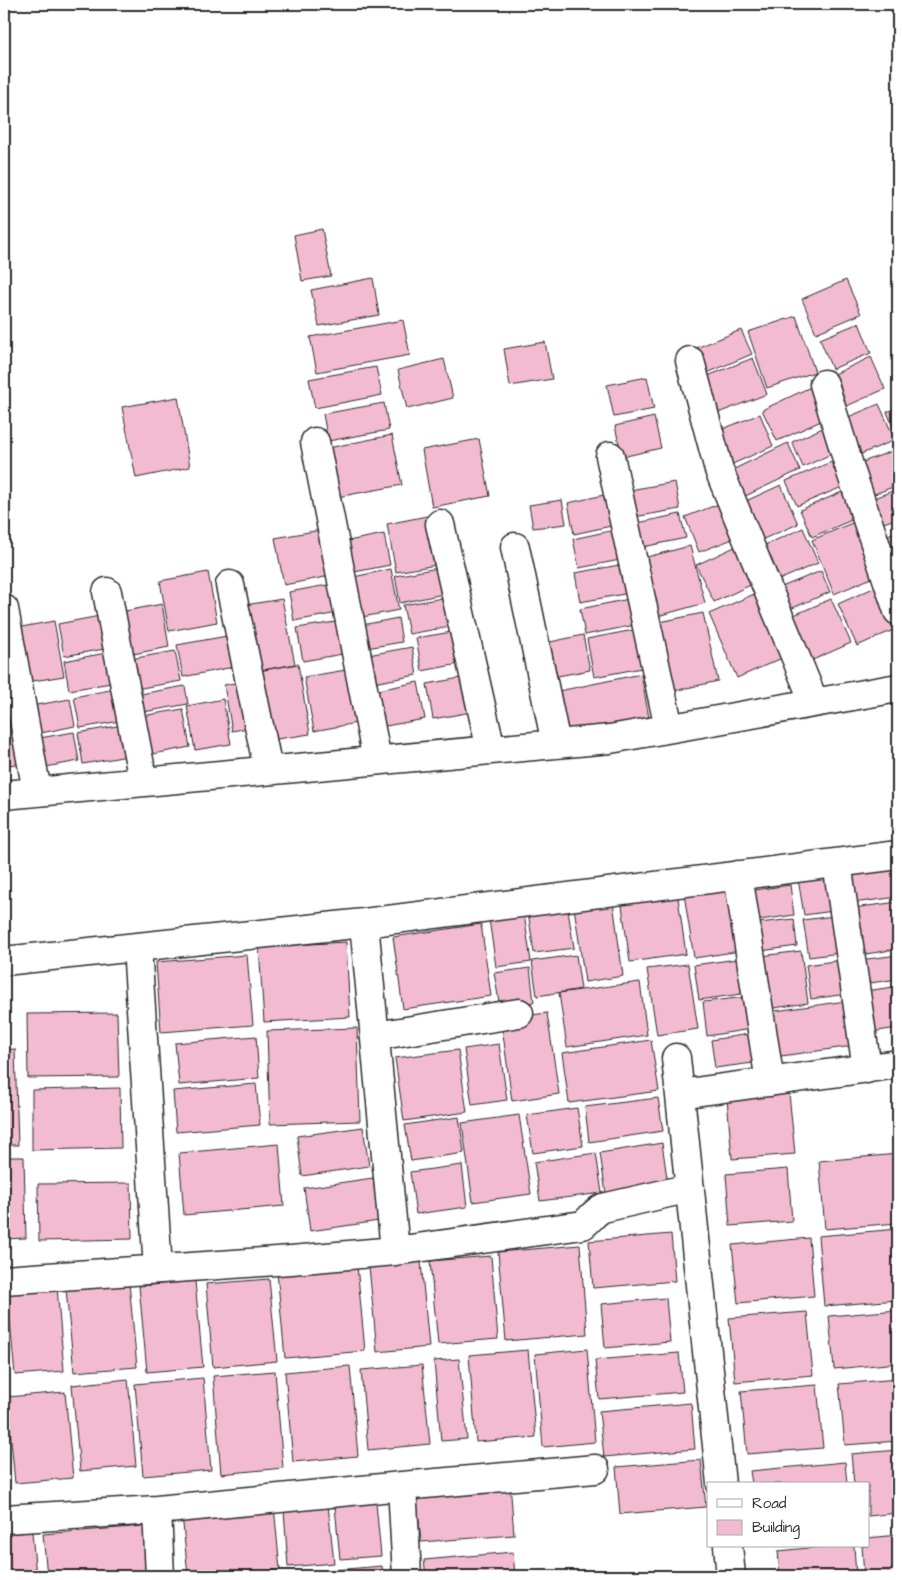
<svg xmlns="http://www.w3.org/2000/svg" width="902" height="1580" font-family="'Architects Daughter',sans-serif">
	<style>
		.building { fill: #f3bbd1; stroke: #2b2b2b }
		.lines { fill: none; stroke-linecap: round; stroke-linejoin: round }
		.minor-casing { stroke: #2b2b2b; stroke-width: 31 }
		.minor { stroke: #fff; stroke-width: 28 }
	</style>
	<rect width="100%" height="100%" fill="#fff"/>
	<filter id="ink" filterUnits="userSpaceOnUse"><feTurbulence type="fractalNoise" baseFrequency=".02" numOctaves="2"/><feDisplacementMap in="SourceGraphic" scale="10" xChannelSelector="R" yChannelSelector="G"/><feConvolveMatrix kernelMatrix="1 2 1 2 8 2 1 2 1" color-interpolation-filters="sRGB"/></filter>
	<g filter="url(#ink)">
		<!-- building -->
		<path class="building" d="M322 229 331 276 302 281 294 235Z
			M373 278 379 315 319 326 311 290Z
			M846 280 861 314 816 333 802 299Z
			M796 316 815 372 767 388 748 332Z
			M403 320 410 355 317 372 310 337Z
			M859 323 871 353 832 369 820 339Z
			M741 330 752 354 707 373 696 348Z
			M545 342 552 379 510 386 504 349Z
			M871 357 885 389 840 409 826 378Z
			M753 358 767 394 713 415 700 379Z
			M444 359 453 398 407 409 398 370Z
			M376 367 382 395 315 408 309 379Z
			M647 377 654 409 614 417 607 385Z
			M817 384 832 416 777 441 762 410Z
			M178 397 190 467 136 478 122 407Z
			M384 403 389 430 328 441 323 414Z
			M879 404 895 440 854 457 839 421Z
			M898 407V439L887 412Z
			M760 414 773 446 728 466 715 432Z
			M654 417 661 448 622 457 615 426Z
			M827 426 838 451 803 467 792 442Z
			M392 435 402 485 337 497 328 448Z
			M479 439 490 496 432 507 422 450Z
			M788 443 800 470 739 499 726 473Z
			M895 450 898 459V485L872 495 860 463Z
			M831 462 842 487 797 506 786 481Z
			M675 482 680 509 628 518 624 491Z
			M781 485 798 524 754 543 737 505Z
			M898 489V518L872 527 863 502Z
			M842 492 854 519 812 537 800 510Z
			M613 493 620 524 574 534 568 503Z
			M562 500 566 524 533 528 529 505Z
			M724 502 738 537 699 552 685 517Z
			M680 514 686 538 638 548 633 524Z
			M427 516 436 565 396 572 387 524Z
			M859 520 881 574 834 594 812 540Z
			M803 528 818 563 772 583 756 549Z
			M326 529 335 575 284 585 275 538Z
			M619 529 625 559 579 568 573 539Z
			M898 531V589L880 538Z
			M384 534 390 565 349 573 343 542Z
			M739 545 757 582 714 602 696 565Z
			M690 546 705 603 654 617 639 559Z
			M625 564 630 593 580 602 575 573Z
			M443 567 448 593 400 603 395 576Z
			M391 569 399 610 357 618 349 578Z
			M821 571 830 592 783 612 774 590Z
			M208 572 217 622 169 631 160 581Z
			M338 583 343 612 294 621 289 592Z
			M880 585 898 628 857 646 838 604Z
			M761 591 789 655 737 678 709 614Z
			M448 597 454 626 409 634 403 605Z
			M634 598 640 624 585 635 580 609Z
			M282 599 295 664 252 672 239 606Z
			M831 599 851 643 806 663 787 618Z
			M162 604 169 647 123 656 115 613Z
			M703 613 718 681 669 692 655 623Z
			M110 614 116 647 64 656 58 624Z
			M398 618 402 642 361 649 357 626Z
			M54 621 64 676 21 683 11 629Z
			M342 621 348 653 303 661 297 628Z
			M639 629 647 667 594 677 587 639Z
			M458 631 464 663 422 671 416 638Z
			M583 635 590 670 547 678 541 644Z
			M227 636 233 667 183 677 177 645Z
			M412 647 417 675 373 683 368 655Z
			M175 651 181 681 130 690 125 660Z
			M111 652 117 682 69 690 64 661Z
			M298 664 310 734 271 740 258 671Z
			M352 669 362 722 314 731 304 677Z
			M641 674 649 718 563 735 554 692Z
			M471 676 477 711 433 719 427 684Z
			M246 681 254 727 232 731 224 685Z
			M418 682 425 719 380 727 373 691Z
			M185 686 188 704 138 713 135 695Z
			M120 688 126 720 80 728 74 697Z
			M15 699 19 723 4 726V700Z
			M70 699 75 726 36 734 31 706Z
			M223 699 231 744 195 750 187 706Z
			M183 709 190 747 143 756 136 717Z
			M128 724 133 755 83 764 78 733Z
			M74 732 79 761 40 768 34 739Z
			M21 733 26 762 4 766V736Z
			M898 865V897L845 904 840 873Z
			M836 874 841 910 804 915 798 879Z
			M790 885 794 915 746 922 741 892Z
			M731 888 740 951 694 958 684 894Z
			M677 891 686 954 630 962 621 899Z
			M613 902 623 976 585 982 574 907Z
			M898 902V949L853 956 846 909Z
			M567 905 574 948 534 953 528 911Z
			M524 914 531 962 496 967 489 919Z
			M842 915 847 952 809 957 803 920Z
			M794 919 797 946 754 952 750 924Z
			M481 924 491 996 403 1009 393 937Z
			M346 942 350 1017 264 1022 259 947Z
			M801 951 808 1003 760 1010 753 957Z
			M247 955 253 1025 161 1032 156 962Z
			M576 955 581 989 537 996 532 961Z
			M898 955V979L856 985 852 961Z
			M744 958 748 993 699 1000 694 965Z
			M849 959 854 993 811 999 806 965Z
			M688 964 698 1029 657 1035 647 969Z
			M530 968 534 1002 500 1007 494 973Z
			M640 982 647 1035 567 1047 559 993Z
			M894 987 898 1028 864 1033 857 992Z
			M746 997 751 1029 707 1036 703 1002Z
			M853 1000 860 1045 767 1058 761 1013Z
			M117 1013 119 1077 28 1078 27 1014Z
			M547 1013 559 1094 512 1101 501 1019Z
			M357 1028 360 1121 270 1124 267 1031Z
			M749 1034 753 1063 715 1068 711 1040Z
			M256 1036 259 1078 179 1085 175 1043Z
			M651 1040 659 1091 569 1103 562 1053Z
			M499 1044 507 1100 472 1105 464 1049Z
			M15 1049 18 1145H4V1050Z
			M458 1050 467 1112 404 1121 395 1058Z
			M256 1084 260 1125 176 1132 173 1091Z
			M120 1088 121 1148 32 1150V1090Z
			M789 1093 795 1154 732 1159 727 1098Z
			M658 1098 663 1131 589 1142 585 1107Z
			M577 1108 583 1146 533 1153 527 1115Z
			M519 1115 531 1194 473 1202 462 1123Z
			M459 1117 464 1153 411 1161 405 1125Z
			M363 1127 369 1166 302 1176 297 1136Z
			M662 1143 668 1185 606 1194 600 1153Z
			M279 1144 284 1206 184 1215 179 1153Z
			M596 1153 602 1193 540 1201 534 1162Z
			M898 1154V1223L825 1229 819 1161Z
			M4 1157H24L26 1238 4 1239Z
			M462 1165 467 1207 416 1214 410 1172Z
			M788 1169 792 1221 730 1226 726 1174Z
			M373 1178 379 1221 310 1231 304 1188Z
			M131 1183 132 1239 39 1241 38 1184Z
			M898 1229V1300L824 1306 818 1236Z
			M671 1234 675 1281 593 1288 589 1241Z
			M809 1238 814 1296 738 1303 732 1245Z
			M580 1245 587 1334 506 1341 498 1252Z
			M491 1256 498 1339 438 1344 430 1261Z
			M421 1262 429 1347 377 1352 369 1266Z
			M357 1265 365 1351 285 1358 277 1272Z
			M269 1279 277 1361 213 1367 206 1284Z
			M195 1281 203 1367 147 1372 139 1286Z
			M129 1283 137 1367 74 1372 66 1289Z
			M57 1287 64 1371 15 1375 7 1290Z
			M666 1298 670 1342 605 1348 601 1304Z
			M898 1310V1363L834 1369 829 1316Z
			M807 1312 813 1375 735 1382 729 1318Z
			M587 1349 595 1442 543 1447 535 1354Z
			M528 1350 536 1437 476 1442 469 1355Z
			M679 1353 683 1392 599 1399 595 1360Z
			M459 1359 467 1439 441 1441 434 1361Z
			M422 1365 430 1444 368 1450 361 1370Z
			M350 1366 358 1456 293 1462 285 1372Z
			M275 1371 283 1468 221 1474 213 1376Z
			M203 1378 211 1470 143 1476 135 1384Z
			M128 1379 136 1466 80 1471 72 1385Z
			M898 1379V1441L845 1445 839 1384Z
			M817 1385 823 1448 747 1454 741 1391Z
			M65 1392 73 1478 15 1483 7 1397Z
			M691 1403 695 1449 604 1457 599 1411Z
			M4 1447 7 1477 4 1478Z
			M898 1450V1513L868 1516V1484H854L851 1454Z
			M701 1460 706 1507 620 1514 616 1467Z
			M845 1462 847 1484H752L750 1471Z
			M510 1482 514 1535 421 1542 416 1491Z
			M376 1503 381 1556 340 1559 335 1507Z
			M328 1505 334 1563 288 1567 284 1510Z
			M274 1506 280 1570 188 1576 182 1514Z
			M144 1526 149 1576H47L43 1534Z
			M32 1532 36 1576H4V1534Z
			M898 1535V1576H864L862 1546H868V1538Z
			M829 1546H854L856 1576H780L778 1551Z
			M513 1552 515 1576H426L424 1560Z
			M382 1566 383 1576H286V1574Z"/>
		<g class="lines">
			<defs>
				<path id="minor" d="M690 361 719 470 814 702
					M824 384 851 472 898 611
					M315 442 377 760
					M610 456 669 728
					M440 524 491 750
					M515 547 556 744
					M230 585 268 769
					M107 592 143 781
					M4 609 37 792
					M4 795 610 739 898 688
					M837 863 867 1069
					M738 875 770 1082
					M137 947 158 1269
					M4 961 364 923
					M375 1036 519 1013
					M676 1058 721 1484
					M680 1094 898 1064
					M395 1251 364 923 898 855
					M4 1280 291 1260 395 1251 583 1225C590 1220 594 1212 603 1208L690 1188
					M402 1486 407 1576
					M157 1510 160 1576
					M4 1519 157 1510 402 1486 595 1469
					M728 1546 731 1576"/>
			</defs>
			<!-- minor casing -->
			<use href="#minor" class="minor-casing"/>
			<!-- minor -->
			<use href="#minor" class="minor"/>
		</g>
	</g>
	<!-- margin -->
	<rect width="902" height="1580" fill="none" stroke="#fff" stroke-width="20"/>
	<rect x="10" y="10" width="882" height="1560" fill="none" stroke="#2b2b2b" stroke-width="2" filter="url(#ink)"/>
	<!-- legend -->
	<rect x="707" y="1482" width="162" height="65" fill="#ffffff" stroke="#aaaaaa"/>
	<rect x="717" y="1499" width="25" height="8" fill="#ffffff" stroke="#aaaaaa"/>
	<text x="752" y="1508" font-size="15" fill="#2b2b2b">Road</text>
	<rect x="717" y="1520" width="25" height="15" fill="#f3bbd1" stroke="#aaaaaa"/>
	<text x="752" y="1532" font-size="15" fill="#2b2b2b">Building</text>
</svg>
